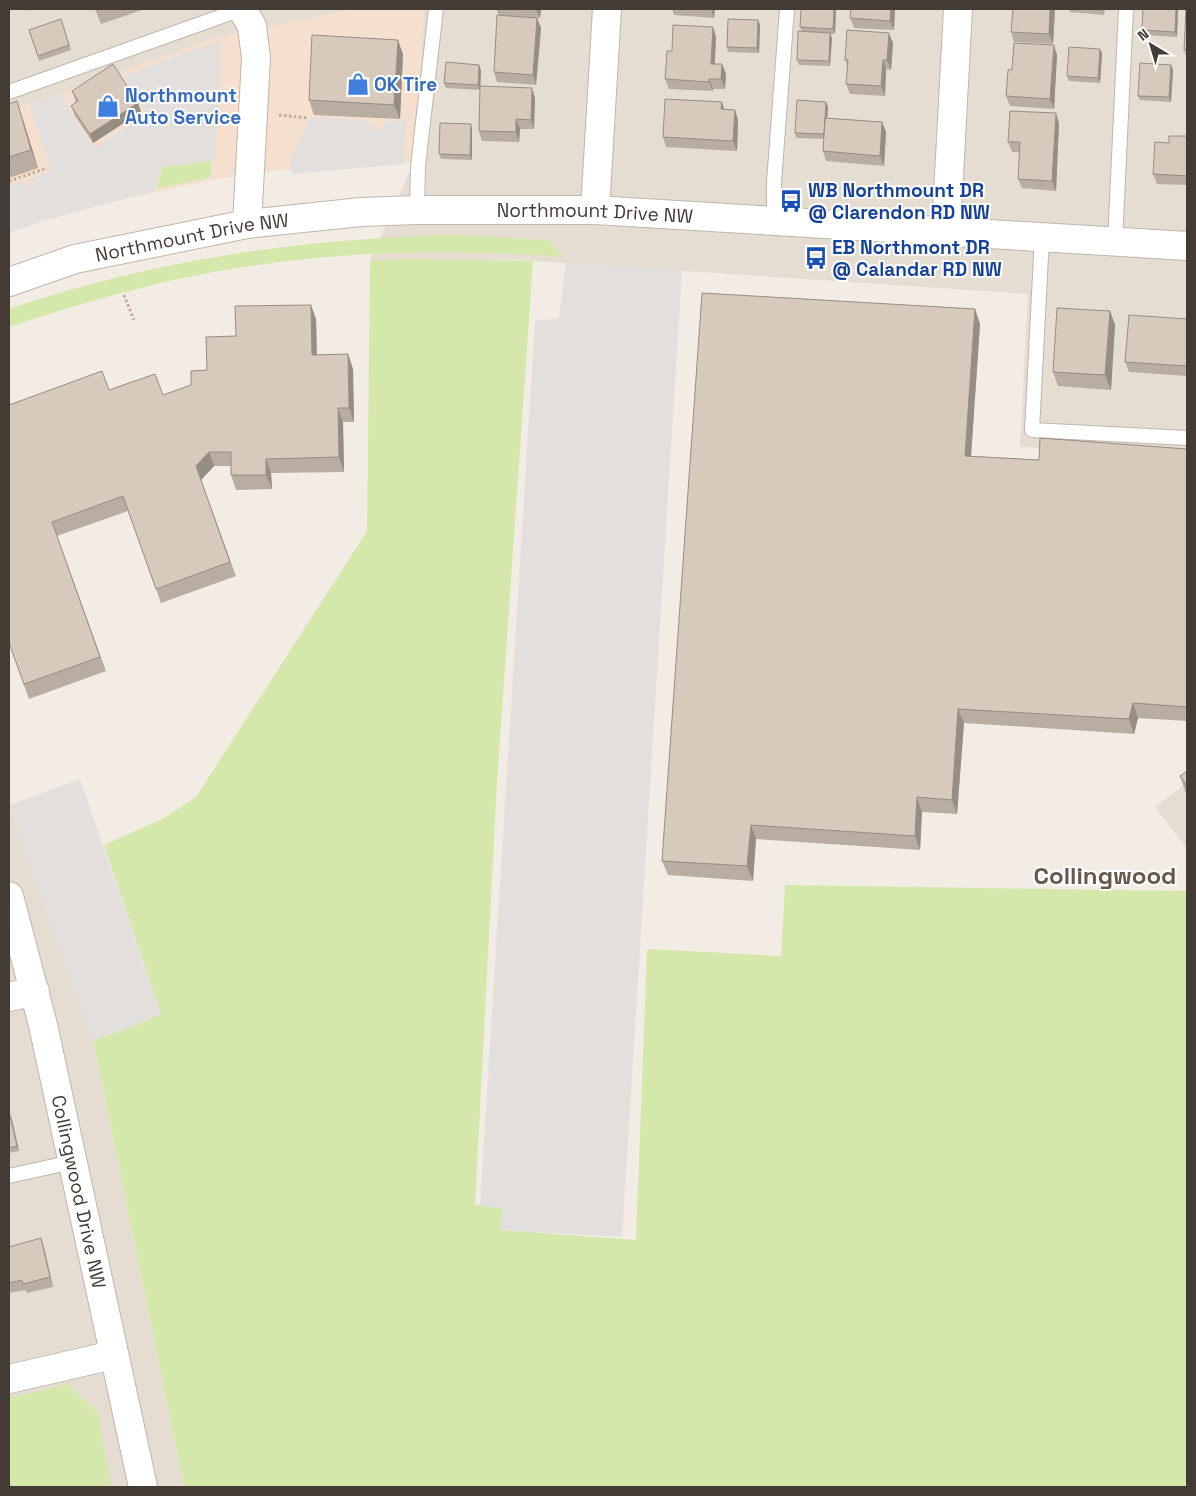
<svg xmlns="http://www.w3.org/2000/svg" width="1196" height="1496" font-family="'Space Grotesk',sans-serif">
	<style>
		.residential { fill: #e6ddd2 }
		.commercial { fill: #f5dfce }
		.green { fill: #d5e8ab }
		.parking { fill: #e3dfdc }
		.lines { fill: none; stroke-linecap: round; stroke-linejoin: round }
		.service-casing { stroke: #c1b5a9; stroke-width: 16 }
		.minor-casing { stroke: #c1b5a9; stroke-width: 30 }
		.tertiary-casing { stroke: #c1b5a9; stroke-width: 30 }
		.path { stroke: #c0ac97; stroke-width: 3; stroke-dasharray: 2.5 2.5; stroke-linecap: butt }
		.service { stroke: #fff; stroke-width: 14 }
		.minor { stroke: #fff; stroke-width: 28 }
		.tertiary { stroke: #fff; stroke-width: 28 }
		.wall { fill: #b9ada2 }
		.shaded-wall { fill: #968d84 }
		.building { fill: #d7c9bc; stroke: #968d84 }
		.labels { text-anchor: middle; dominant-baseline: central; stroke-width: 4; stroke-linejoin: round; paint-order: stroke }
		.shop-label { font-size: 19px; font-weight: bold; fill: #366cbe; stroke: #fff; text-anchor: start }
		.transit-label { font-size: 19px; font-weight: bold; fill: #164399; stroke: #fff; text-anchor: start }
		.street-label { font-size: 19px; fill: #443b34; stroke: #fff }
		.district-label { font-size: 24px; font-weight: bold; fill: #67584b; stroke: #fff }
	</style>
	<rect width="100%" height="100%" fill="#f2ece4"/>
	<!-- residential -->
	<path class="residential" d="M9 9H355L216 38 9 111Z
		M424 9H1187V456L1020 447 1028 294 519 260 370 261 414 162Z
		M1187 783V849L1155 807Z
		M9 805 93 1040 184 1487H9Z"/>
	<!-- commercial -->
	<path class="commercial" d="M355 9H424L414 162 281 170 211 180 89 207 9 231V111L216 38Z"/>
	<!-- green -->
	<path class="green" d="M211 160V177L156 189 163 167Z
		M451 235 549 240 563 257C436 247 308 252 183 278 124 291 66 308 9 327V309C152 260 300 239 451 235Z
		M405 259 533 261 497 783 475 1205 502 1208 501 1230 636 1240 647 949 781 956 785 885 1187 891V1487H184L93 1040 121 1031 161 1014 104 845 164 818 196 797 367 531 370 261Z
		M67 1384 98 1412 111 1487H9V1398Z"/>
	<!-- parking -->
	<path class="parking" d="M219 41 221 66 215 160 163 167 154 191 46 220 9 233V185L22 181 35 191 32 178 51 171 29 105 62 94 73 116 94 148 146 114 123 76Z
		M310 117 365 120 378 132 387 121H406L404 164 292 174 290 163Z
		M566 263 682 270 622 1237 501 1230 502 1208 480 1206 535 321 559 318Z
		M80 779 161 1014 121 1031 93 1040 9 805Z"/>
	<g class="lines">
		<defs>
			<path id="service" d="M9 92 242 9
				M417 210 418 166 436 9
				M774 222V182L787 9
				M1042 237 1032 430 1187 438
				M1115 242 1126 9
				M9 1176 72 1162"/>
			<path id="minor" d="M242 9 252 26 256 58 247 224
				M595 210 607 9
				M946 231 958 9
				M9 997 35 991
				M9 1379 113 1355"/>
			<g id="tertiary">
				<path id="s1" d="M9 282 75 259 247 224 361 212 417 210H595L1187 246"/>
				<path id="s2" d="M9 896 43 1025 143 1487"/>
			</g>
		</defs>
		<!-- service casing -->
		<use href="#service" class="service-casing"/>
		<!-- minor casing -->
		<use href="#minor" class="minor-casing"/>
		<!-- tertiary casing -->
		<use href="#tertiary" class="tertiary-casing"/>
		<!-- path -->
		<path class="path" d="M279 115 308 118
			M9 181 47 168
			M124 295 134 320"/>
		<!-- service -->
		<use href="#service" class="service"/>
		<!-- minor -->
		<use href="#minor" class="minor"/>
		<!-- tertiary -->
		<use href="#tertiary" class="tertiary"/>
	</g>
	<!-- wall -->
	<path class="wall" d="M25 9H33L26 11Z
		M95 9H145L101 24Z
		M496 9H541L540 18 499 15Z
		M672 9H715L714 18 674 15Z
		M836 9 835 34H830L832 38 830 66 799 65 797 60 802 31 800 27Z
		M895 9 894 30 854 28 850 18Z
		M1055 9 1053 44 1014 42 1011 32Z
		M1069 9H1105L1104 15 1070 12Z
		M1143 9H1178L1177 37 1144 35 1142 30Z
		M1187 9V59L1184 50Z
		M537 18 541 28 536 85 497 82 494 72Z
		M61 19 71 50 39 61 29 30Z
		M758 20 760 25 759 53 728 52 727 47Z
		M713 27 716 37 715 64H722L726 74 725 89H713V91L669 89 665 79 672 51Z
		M893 43 891 70 886 69 885 96 850 94 846 84 848 66 845 60Z
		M1100 49 1102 54 1100 83 1069 81 1067 76Z
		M403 54 400 119 314 115 309 100Z
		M1057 55 1054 109 1010 106 1006 96 1012 69Z
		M1171 65 1173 70 1171 102 1140 100 1138 96Z
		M481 70 480 90 446 88 444 83Z
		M72 91 138 103 141 112 93 143 75 116 71 106 76 102Z
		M535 98 534 129H520L519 142 482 141 479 131Z
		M722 102 724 109 735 110 738 120 737 151 666 147 663 137Z
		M826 102 828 107 827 118 882 122 886 132 884 166 826 161 823 151 824 139 796 138 795 133Z
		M9 104 23 120 38 168 9 178Z
		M1059 123 1056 191 1022 188 1018 179 1020 152H1012L1008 142Z
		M472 129V160L441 159 439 154Z
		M1187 136V185L1157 184 1153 174 1169 143Z
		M975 309 980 324 971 456 1039 460 1187 449V721L1138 718 1134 734 964 723 957 814 922 812 920 850 756 839 753 881 668 875 662 861Z
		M1110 311 1115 325 1111 390 1058 386 1053 372Z
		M316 319 317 355 348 354 353 369 354 422H343L344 472 271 473 272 489 236 490 231 475V466H214L201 480 236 576 161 603 128 511 57 536 106 671 29 699 9 643V405L109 390 163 395 191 385 207 370 236 336Z
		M1187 319V376L1129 372 1125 362Z
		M1187 771V793L1185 791 1180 776Z
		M9 1115H10L12 1120 19 1151 9 1153Z
		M9 1247 44 1248 53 1287 27 1293 25 1290 9 1293Z"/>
	<!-- shaded-wall -->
	<path class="shaded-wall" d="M536 9H541L540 18Z
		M711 9H715L714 18Z
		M834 9H836L835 34 833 29Z
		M891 9H895L894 30 890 21Z
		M1050 9H1055L1053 44 1049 34Z
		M1176 9H1178L1177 37 1175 32Z
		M537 18 541 28 536 85 533 75Z
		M758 20 760 25 759 53 757 48Z
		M713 27 716 37 714 74 711 64Z
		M830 33 832 38 830 66 829 61Z
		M889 33 893 43 891 70 887 60Z
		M398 40 403 54 400 119 394 105Z
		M1054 45 1057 55 1054 109 1050 99Z
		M1100 49 1102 54 1100 83 1098 78Z
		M883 60 886 69 885 96 881 86Z
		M722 64 726 74 725 89 721 79Z
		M479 65 481 70 480 90 478 85Z
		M1171 65 1173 70 1171 102 1169 97Z
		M709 79 713 89V91L709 82Z
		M532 88 535 98 534 129 531 120Z
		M17 101 23 120 38 168 31 150Z
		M722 102 725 112 721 109Z
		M826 102 828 107 826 139 824 134Z
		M138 103 141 112 93 143 90 134Z
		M735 110 738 120 737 151 733 141Z
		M1056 113 1059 123 1056 191 1052 181Z
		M516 119 520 129 519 142 516 132Z
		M882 122 886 132 884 166 880 156Z
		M471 124 472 129V160L470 155Z
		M311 305 316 319 317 369 312 355Z
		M975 309 980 324 970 470 965 456Z
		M1110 311 1115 325 1111 390 1105 375Z
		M348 354 353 369 354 422 349 408Z
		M338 408 343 422 344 472 339 457Z
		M209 452 214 466 201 480 236 576 196 466Z
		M266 459 271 473 272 489 266 475Z
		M1133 703 1138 718 1134 734 1129 719Z
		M958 709 964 723 957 814 952 800Z
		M917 797 922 812 920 850 915 836Z
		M751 825 756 839 753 881 747 866Z
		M10 1115 12 1120 19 1151 17 1146Z
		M41 1238 44 1248 53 1287 50 1277Z"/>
	<!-- building -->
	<path class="building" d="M801 9H834L833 29 800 27Z
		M851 9H891L890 21 850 18Z
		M1013 9H1050L1049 34 1011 32Z
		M1085 9H1103V10Z
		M1143 9H1176L1175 32 1142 30Z
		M1186 9H1187V50H1184Z
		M497 15 537 18 533 75 494 72Z
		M61 19 69 45 38 56 29 30Z
		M728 19 758 20 757 48 727 47Z
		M673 25 713 27 711 64H722L721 79H709V82L665 79 667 51H672Z
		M847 30 889 33 887 60H883L881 86 846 84 848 60H845Z
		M798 31 830 33 829 61 797 60Z
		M312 35 398 40 394 105 309 100Z
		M1014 43 1054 45 1050 99 1006 96 1008 70 1012 69Z
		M1069 47 1100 49 1098 78 1067 76Z
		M446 62 479 65 478 85 444 83Z
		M1140 63 1171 65 1169 97 1138 96Z
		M113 64 138 103 90 134 71 106 78 101 72 91Z
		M480 86 532 88 531 120 516 119V132L479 131Z
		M665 99 722 102 721 109 735 110 733 141 663 137Z
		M797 100 826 102 824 134 795 133Z
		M17 101 31 150 9 157V104Z
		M1010 111 1056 113 1052 181 1018 179 1020 142H1008Z
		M825 118 882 122 880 156 823 151Z
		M440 123 471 124 470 155 439 154Z
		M1169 136H1187V176L1153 174 1155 142 1169 143Z
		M702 293 975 309 965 456 1039 460 1040 438 1187 449V707L1133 703 1129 719 958 709 952 800 917 797 915 836 751 825 747 866 662 861Z
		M311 305 312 355 348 354 349 408H338L339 457 266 459V475H231V452H209L196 466 230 562 156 589 123 496 52 522 100 657 24 684 9 643V405L102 371 109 390 155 374 163 395 191 385V371L207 370 206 337 236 336 235 306Z
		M1057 308 1110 311 1105 375 1053 372Z
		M1129 315 1187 319V366L1125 362Z
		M1187 771V786L1180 776Z
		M9 1115H10L17 1146 9 1148Z
		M41 1238 50 1277 23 1284 22 1280 9 1283V1247Z"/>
	<!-- icons -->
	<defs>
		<symbol id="shop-bare" viewBox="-9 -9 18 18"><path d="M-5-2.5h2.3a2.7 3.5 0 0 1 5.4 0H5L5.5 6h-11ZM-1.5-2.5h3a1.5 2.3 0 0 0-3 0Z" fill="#3f7fe0" stroke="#fff" stroke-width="2.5" paint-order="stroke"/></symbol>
		<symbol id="bus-bare" viewBox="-9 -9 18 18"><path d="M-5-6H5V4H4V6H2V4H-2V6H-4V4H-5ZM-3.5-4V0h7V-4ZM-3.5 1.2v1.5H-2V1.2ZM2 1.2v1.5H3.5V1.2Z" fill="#1a4fb4" stroke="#fff" stroke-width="2.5" paint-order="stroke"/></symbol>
	</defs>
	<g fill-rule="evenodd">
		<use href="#shop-bare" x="342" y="68" width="32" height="32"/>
		<use href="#shop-bare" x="92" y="90" width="32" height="32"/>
		<use href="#bus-bare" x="775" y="185" width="32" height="32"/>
		<use href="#bus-bare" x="800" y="242" width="32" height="32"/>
	</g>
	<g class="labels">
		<!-- shop labels -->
		<g class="shop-label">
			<text x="374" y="84">OK Tire</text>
			<text x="125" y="95">Northmount<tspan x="125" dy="22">Auto Service</tspan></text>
		</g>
		<!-- transit labels -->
		<g class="transit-label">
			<text x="808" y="190">WB Northmount DR<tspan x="808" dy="22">@ Clarendon RD NW</tspan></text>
			<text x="832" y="247">EB Northmont DR<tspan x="832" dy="22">@ Calandar RD NW</tspan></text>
		</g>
		<!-- street labels -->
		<g class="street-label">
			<text stroke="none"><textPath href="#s1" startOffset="594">Northmount Drive NW</textPath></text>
			<text stroke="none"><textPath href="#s1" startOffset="189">Northmount Drive NW</textPath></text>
			<text stroke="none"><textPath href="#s2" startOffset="304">Collingwood Drive NW</textPath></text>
		</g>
		<!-- district labels -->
		<g class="district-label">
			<text x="1105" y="875">Collingwood</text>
		</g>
	</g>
	<!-- border -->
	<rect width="1196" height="1496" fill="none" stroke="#443b34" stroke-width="20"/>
	<!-- north arrow -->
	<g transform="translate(1151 45) rotate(322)" stroke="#ffffff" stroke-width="4" paint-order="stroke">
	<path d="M0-4L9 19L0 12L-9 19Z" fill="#443b34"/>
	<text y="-8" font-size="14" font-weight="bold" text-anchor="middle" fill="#443b34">N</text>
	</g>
</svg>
